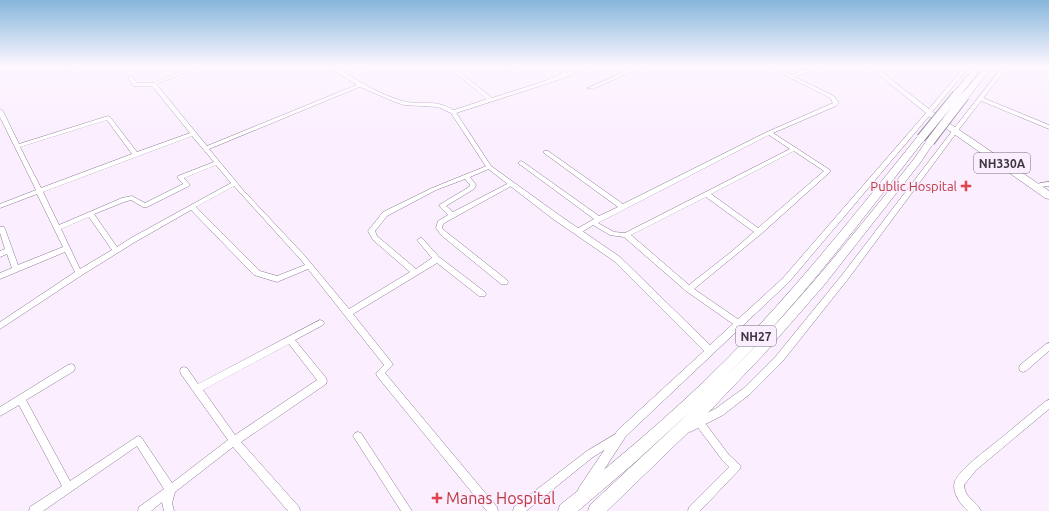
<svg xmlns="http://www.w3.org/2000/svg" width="1049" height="511" font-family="Ubuntu,sans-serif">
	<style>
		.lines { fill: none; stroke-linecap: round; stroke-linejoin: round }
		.minor-casing { stroke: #8e7b94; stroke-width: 1 }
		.tertiary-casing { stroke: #8e7b94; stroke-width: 1 }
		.trunk-casing { stroke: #8e7b94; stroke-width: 1 }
		.minor { fill: #fff; fill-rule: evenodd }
		.tertiary { fill: #fff; fill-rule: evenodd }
		.trunk { fill: #fff; fill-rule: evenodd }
		.trunk-bridge-casing { stroke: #8e7b94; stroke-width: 10; stroke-linecap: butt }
		.trunk-bridge { stroke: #fff; stroke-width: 8 }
		.health-dot { fill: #e0444e; stroke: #faeeff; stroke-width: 1.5 }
		.labels { text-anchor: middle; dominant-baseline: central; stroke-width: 3; stroke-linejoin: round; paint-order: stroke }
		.shield { fill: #faeeff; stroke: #766d7a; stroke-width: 1 }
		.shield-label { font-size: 12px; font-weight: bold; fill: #3e3641 }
		.health-label { font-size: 13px; fill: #be3a42; stroke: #faeeff; text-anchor: end }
		.near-health-label { font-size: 16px; fill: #be3a42; stroke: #faeeff; text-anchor: start }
	</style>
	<rect width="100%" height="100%" fill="#faeeff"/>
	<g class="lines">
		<defs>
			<path id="minor" d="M75 66H83L63 73 61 72Z
				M97 66H102L107 73V74H103Z
				M135 66H140L141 72V73H137Z
				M193 66H200L159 83 157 85 207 146 359 84 364 85 209 149 243 190 305 256 349 309 410 272 373 240 368 231 383 212 432 188 489 165 491 166V168L470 177 476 185 474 189 446 206 453 212 509 183H513L514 184 513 185 446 222 443 224 442 228 445 231 507 280 508 282 507 284H501L441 235 436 228 438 221 448 215 440 207 439 205 469 187 470 185 465 179 436 190 387 216 375 231 377 236 416 269 432 258 417 240 420 238H422L439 257 485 292 486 294 485 296H479L437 263 353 314 392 363 393 365 385 373 497 507 498 511H487L377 376 376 373 384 365 308 269 277 282 254 275 191 210 135 242 82 275 0 329V322L75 272 65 252 0 279V273L12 268 7 254 0 257V251L5 249 0 233V227H4L5 229 18 265 63 247 37 194 0 208V204L36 190 0 117V109L3 111 19 144 108 116 110 117 137 152 190 133 152 86H133L128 77 132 76 137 83H154ZM107 120 132 154 41 188 20 147ZM192 136 214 162 178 176 177 177 183 184 145 203 132 196 122 198 59 225 43 192ZM216 165 231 183 131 238 117 247 94 214 124 202 131 200 143 207H147L189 186 190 185 184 178ZM234 186 301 260 305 265 277 276 260 271 196 207ZM89 217 112 250 80 269 61 229Z
				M362 66H370L344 76 340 75Z
				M447 66H452L492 98 542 82 562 74 550 66H556L566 73 583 66H590L569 76 546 84 453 114 450 112 451 111 487 99Z
				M512 66H519L507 71 505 70Z
				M637 66H644L593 89 588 88Z
				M767 66H774L791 75 814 66H822L795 77 834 96 839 103 836 106 773 133 830 170 831 171 830 172 761 234 694 289 742 322 743 324 742 326 739 327 736 326 686 291 624 237 610 235 593 225 579 234H575L574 232 575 230 594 219 518 163 521 161 523 162 599 216 618 207 544 153V151H548L623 204 767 132 833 103 830 98ZM769 135 790 149 625 233 614 232 598 223ZM794 151 824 171 758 228 711 194ZM706 197 754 232 731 252 689 285 631 235Z
				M981 97 1049 125V129L979 100V98Z
				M1049 182V186L1040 187 1037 185 1040 183Z
				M320 320 323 321 324 323 323 325 295 340 326 378 327 381 326 384 241 442 299 507 300 511H288L233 447 175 492 172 503 174 511H164L162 502 151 511H138L139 507 164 489 137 446 43 511H29L30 507 62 486 19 405 0 416V407L68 365 71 364 74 365 75 368 74 371 26 400 70 481 138 436 141 437 172 483 228 440 181 374 180 371 181 368 184 367 187 368 198 384ZM289 344 317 380 235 435 203 390Z
				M1049 343V351L1026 371 1023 372 1020 371 1019 368 1020 365 1046 344Z
				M1049 400V409L976 470 964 485C965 499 976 500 981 511H968C961 505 951 492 955 481 959 471 981 454 990 447 1009 432 1027 416 1046 401Z
				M699 418 702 419 729 455 739 464 741 467 739 470 700 511H688L689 507 729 467 723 461 696 425 695 422 696 419Z
				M358 432 361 433 412 511H401L355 439 353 436 355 433Z
				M619 432 622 433 624 436 622 439 593 457 526 511H513L514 507 587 451Z"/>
			<path id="tertiary" d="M327 66C338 66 347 75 357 80 370 88 384 95 399 100 420 107 433 97 455 111L491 166 559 215 620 257 710 345 783 278 926 113 868 66H874L929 109 965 66H970L932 112V114L930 115 789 282 626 436 588 494 584 496 580 494 578 490 580 486 618 430 704 351 614 261 553 219 487 168 451 113 438 107 404 105 395 102 360 87Z
				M1003 66H1008L960 128 848 279 782 362 750 394 723 415 694 430 690 432 686 430 685 427 686 424 715 409 744 388 776 356 842 275 956 126Z"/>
			<path id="trunk" d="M976 66H983L960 96H954V92Z
				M986 66H993L968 98H962V94Z
				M930 110 1049 191V199L1045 198 927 115 926 113 927 111Z
				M921 135 924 136 925 138 924 140C861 221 799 304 726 376 794 309 854 234 914 159L927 140H933L934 142 920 163 825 284 764 354 705 416 607 511H588L590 505 692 410 634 463 578 511H558L560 505C627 452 693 396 752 333 811 270 864 203 918 136Z"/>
		</defs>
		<!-- minor casing -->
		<use href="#minor" class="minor-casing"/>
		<!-- tertiary casing -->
		<use href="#tertiary" class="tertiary-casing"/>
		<!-- trunk casing -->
		<use href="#trunk" class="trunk-casing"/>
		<!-- minor -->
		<use href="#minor" class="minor"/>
		<!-- tertiary -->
		<use href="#tertiary" class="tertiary"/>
		<!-- trunk -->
		<use href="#trunk" class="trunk"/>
		<defs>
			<path id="trunk-bridge" d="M921 138 957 94
				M930 142 965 96"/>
		</defs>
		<!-- trunk-bridge casing -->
		<use href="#trunk-bridge" class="trunk-bridge-casing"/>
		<!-- trunk-bridge -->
		<use href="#trunk-bridge" class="trunk-bridge"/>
	</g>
	<!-- sky -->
	<linearGradient id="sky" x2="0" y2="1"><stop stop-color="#86b6db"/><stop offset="0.48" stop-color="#fdf7ff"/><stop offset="1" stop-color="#fdf7ff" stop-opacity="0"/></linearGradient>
	<rect width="1049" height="138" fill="url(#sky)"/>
	<!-- markers -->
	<g class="health-dot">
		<path d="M964 180h4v4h4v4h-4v4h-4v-4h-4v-4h4z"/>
		<path d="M435 492h4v4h4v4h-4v4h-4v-4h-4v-4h4z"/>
	</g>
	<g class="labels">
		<!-- shield labels -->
		<g class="shield">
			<rect x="974" y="153" width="56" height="20" rx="3"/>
			<rect x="736" y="326" width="40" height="20" rx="3"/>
		</g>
		<g class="shield-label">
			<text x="1002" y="163">NH330A</text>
			<text x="756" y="336">NH27</text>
		</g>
		<!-- health labels -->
		<g class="health-label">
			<text x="957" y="186">Public Hospital</text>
		</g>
		<!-- near-health labels -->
		<g class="near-health-label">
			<text x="446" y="498">Manas Hospital</text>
		</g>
	</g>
</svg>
